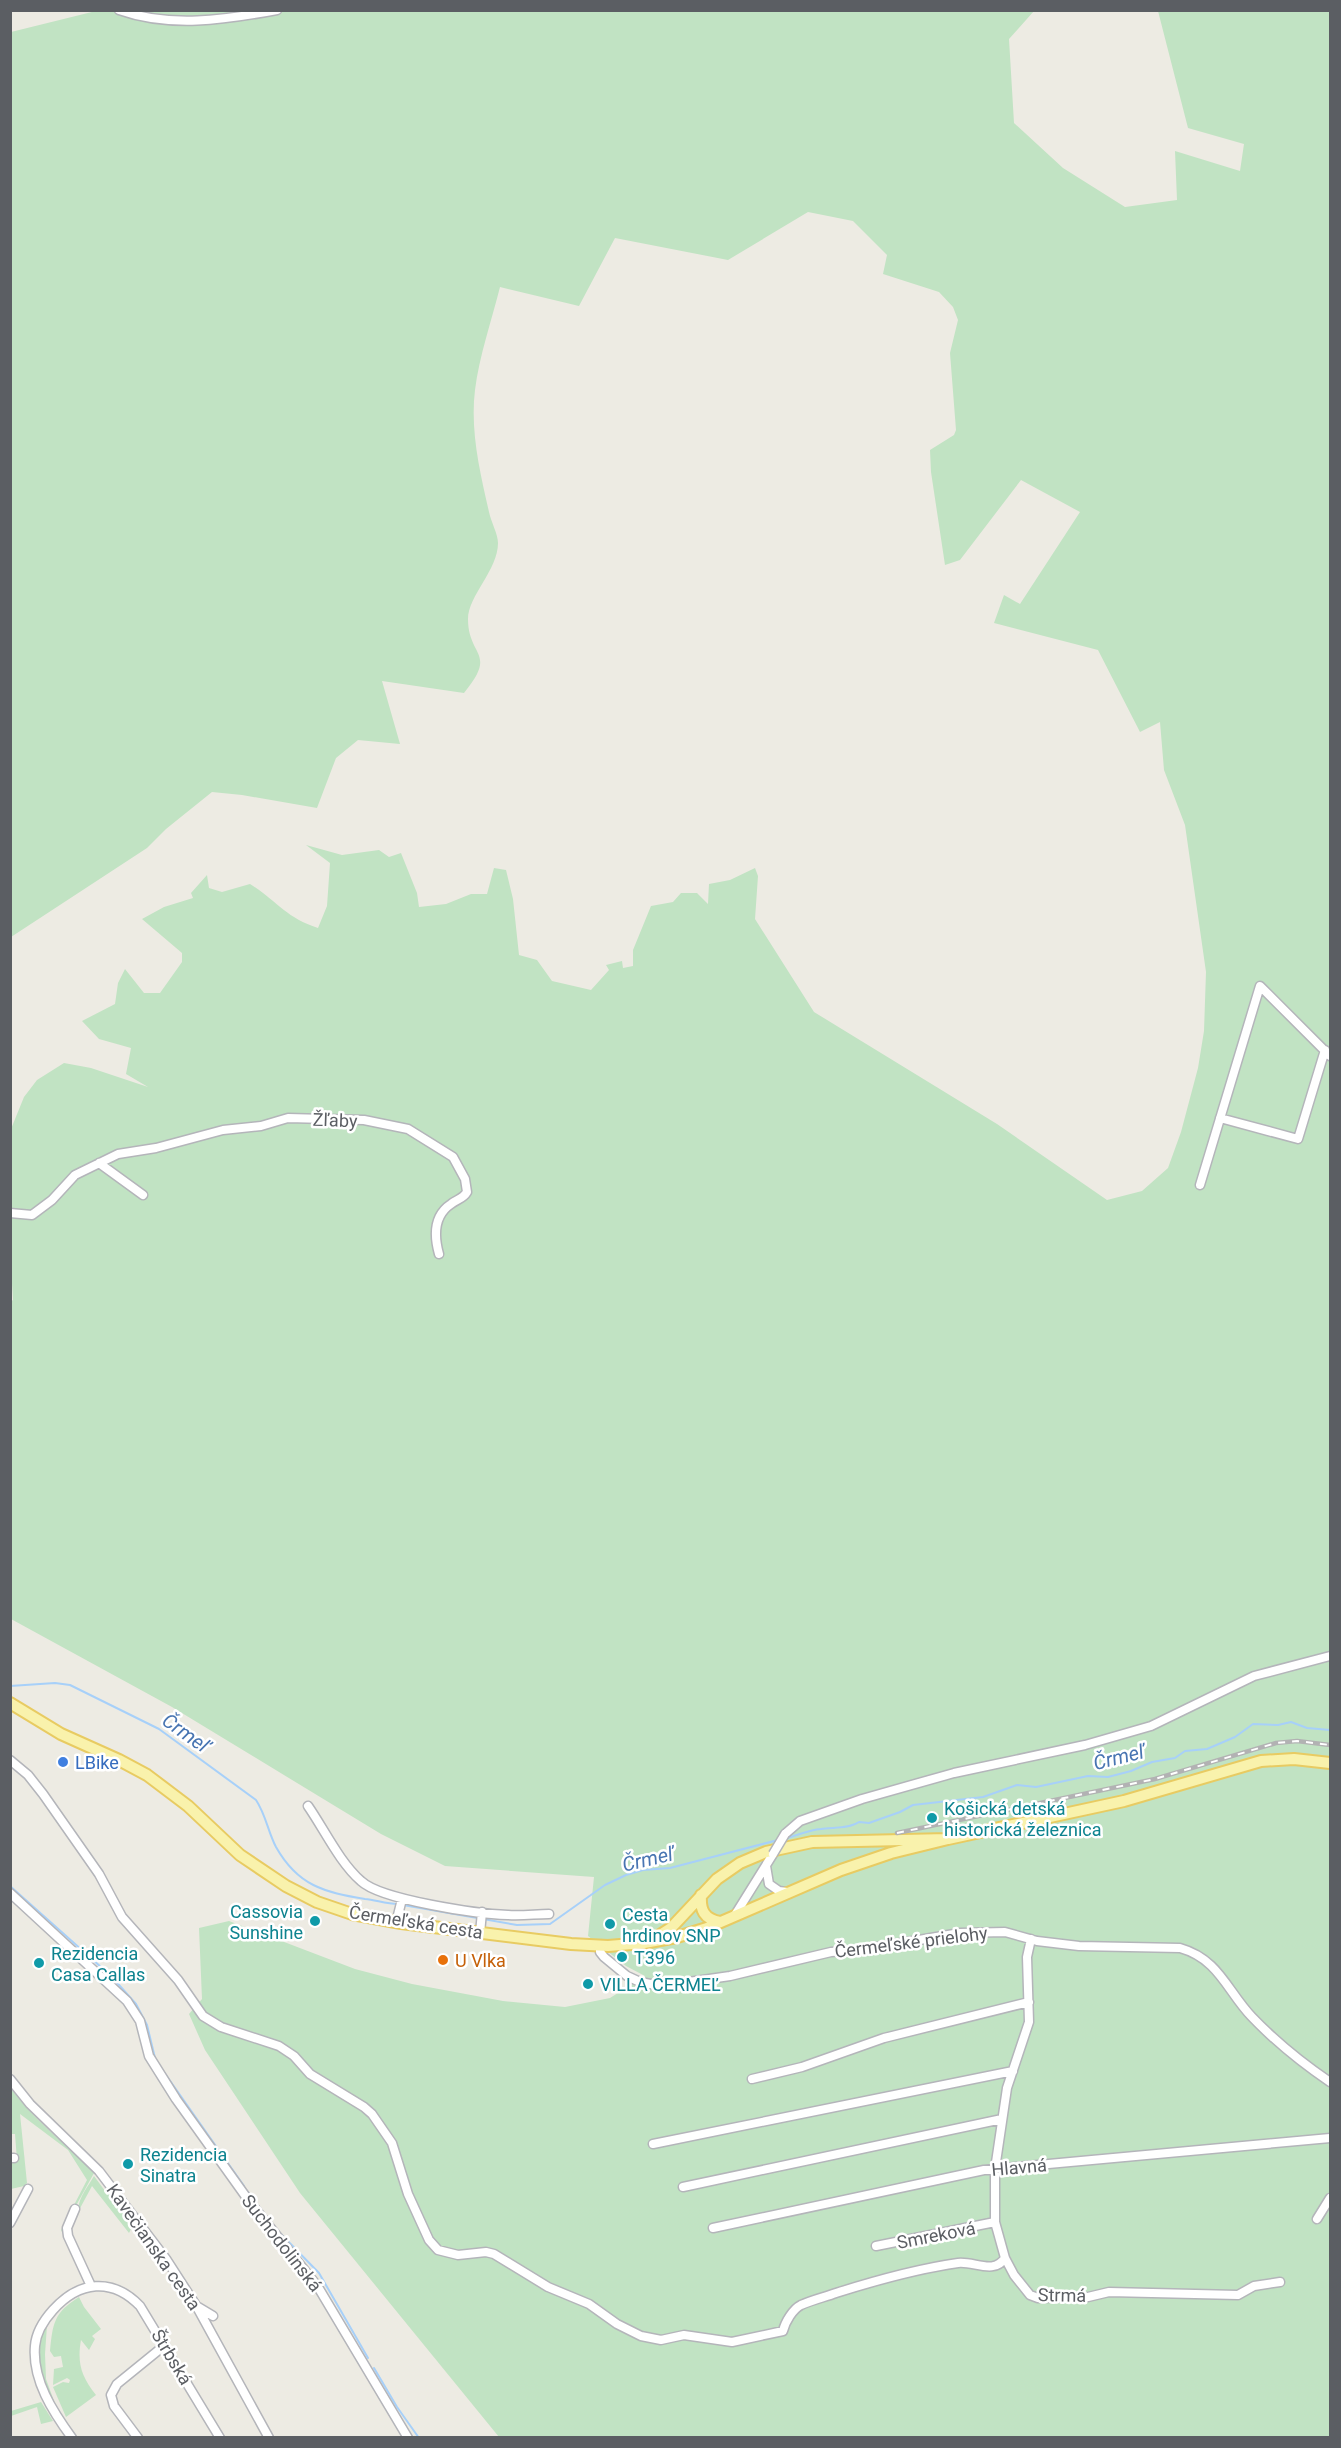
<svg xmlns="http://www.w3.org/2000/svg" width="1341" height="2448" font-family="Roboto,sans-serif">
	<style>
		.green { fill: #c1e3c3 }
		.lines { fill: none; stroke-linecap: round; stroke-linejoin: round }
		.stream { stroke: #a7d0f9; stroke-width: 2 }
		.minor-casing { stroke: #b4b5ba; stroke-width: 11 }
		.major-casing { stroke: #e8cb62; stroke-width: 14 }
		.minor { stroke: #fff; stroke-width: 8 }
		.major { stroke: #f9f2ac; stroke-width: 10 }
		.rail-casing { stroke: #b2b2b3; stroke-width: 4.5 }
		.rail { stroke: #fff; stroke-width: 2; stroke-dasharray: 7; stroke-linecap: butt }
		.minor-bridge-casing { stroke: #b4b5ba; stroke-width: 11; stroke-linecap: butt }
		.minor-bridge { stroke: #fff; stroke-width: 8 }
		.shop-dot { fill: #3f7fe0; stroke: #fff; stroke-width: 2 }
		.culture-dot { fill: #0f9aa8; stroke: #fff; stroke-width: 2 }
		.food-dot { fill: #e8710a; stroke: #fff; stroke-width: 2 }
		.labels { text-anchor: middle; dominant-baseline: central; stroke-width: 5; stroke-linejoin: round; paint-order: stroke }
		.street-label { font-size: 18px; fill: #5b5e63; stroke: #fff }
		.shop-label { font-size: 18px; fill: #366cbe; stroke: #fff; text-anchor: start }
		.culture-label { font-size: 18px; fill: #0d838f; stroke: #fff; text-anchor: start }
		.food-label { font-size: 18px; fill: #c56008; stroke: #fff; text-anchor: start }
		.water-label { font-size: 20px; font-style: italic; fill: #4875b2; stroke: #fff }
	</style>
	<rect width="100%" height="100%" fill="#edebe3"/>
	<!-- green -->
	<path class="green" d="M100 10 1034 11 1009 39 1014 123 1063 168 1125 207 1177 200 1175 151 1240 171 1244 144 1188 128 1158 11H1330V2437H499L300 2193 205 2050 189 2014 202 1999 199 1928 229 1921 355 1969 412 1984 503 2001 565 2007 610 1998 645 1976 626 1966 588 1936 594 1877 445 1866 381 1834 172 1707 11 1619 10 1302 13 1300 10 1251 11 1129 24 1097 37 1080 64 1063 91 1068 148 1087 126 1074 131 1048 99 1039 82 1021 115 1004 118 983 125 969 144 993H160L182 962V953L142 919 164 907 193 898 191 893 207 875 209 888 222 892 250 884C277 901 286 918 318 928L327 906 330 863 306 845 342 855 379 850 389 857 401 853 417 893 419 907 446 904 471 894H487L494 868 506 870 513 899 519 955 537 960 552 981 591 990 609 970 606 965 622 961 623 968 633 966V950L651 906 673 902 681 893H697L708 904 709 884 730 880 755 868 758 876 755 919 814 1012 997 1124 1107 1200 1142 1191 1168 1168 1181 1132 1198 1068 1204 1031 1206 972 1185 825 1164 770 1160 722 1140 732 1098 650 994 623 1004 595 1020 604 1080 512 1021 480 960 560 945 565 931 472 930 450 954 435 956 430 950 353 958 320 953 307 939 292 883 274 887 255 853 221 808 212 728 260 615 238 579 306 500 287C492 319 479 357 475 390 470 431 480 472 489 512 491 522 498 534 498 543 498 570 468 596 468 619 468 657 498 652 464 693L382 681 400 744 358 740 336 758 317 808 242 795 212 792 166 829 147 848 11 937V32Z
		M10 2087C33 2120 67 2144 94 2173L67 2222 87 2279 61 2230 87 2180 68 2150 20 2114 27 2183 24 2186 11 2189V2163L17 2160 15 2134H11Z
		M94 2176 105 2191 107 2190 156 2255 132 2227 129 2233 92 2186 78 2212 80 2217C73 2204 88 2187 94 2176Z
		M79 2297 84 2307 101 2329 92 2336 95 2339 89 2350 81 2340C77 2363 81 2376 96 2395L66 2417 53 2387 63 2382 69 2383 70 2380 67 2378 53 2385 54 2369 63 2367 61 2356 54 2357 50 2351C53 2322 54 2313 79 2297Z
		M45 2325H47L45 2354 46 2379 58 2412C42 2379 32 2361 45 2325Z
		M41 2402 53 2421 41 2424 37 2407 11 2416V2411Z"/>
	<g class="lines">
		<!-- stream -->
		<path class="stream" d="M10 1686 55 1683 70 1685 159 1729 256 1800C266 1815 268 1832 276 1847 298 1886 324 1892 365 1899 376 1900 386 1904 398 1904
			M787 1838C798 1835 809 1830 821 1829 832 1827 849 1829 859 1822L869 1823 900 1812 913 1805 983 1797 1017 1785 1036 1787 1088 1776 1108 1777 1131 1771 1152 1762 1175 1758 1185 1751 1207 1749 1235 1737 1253 1724 1278 1725 1291 1722 1307 1728 1330 1730
			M10 1886 111 1976 136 2004 147 2025 155 2058
			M403 1905 517 1925 550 1924 605 1885 626 1875 643 1870 670 1868 778 1840
			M161 2068 244 2186
			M248 2192 256 2204
			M276 2229 319 2273 368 2358
			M374 2368 397 2407 419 2438"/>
		<defs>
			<path id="minor" d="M119 10C170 28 224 20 277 10
				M1220 1118 1298 1139 1325 1050
				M99 1163 143 1195
				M1200 1185 1260 986 1330 1056
				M10 1213 32 1215 52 1200 75 1175 118 1154 156 1148 223 1130 261 1126 288 1118 364 1120 408 1129 453 1157 465 1179 467 1192C463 1199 457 1199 451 1204 433 1216 434 1236 439 1254
				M10 1760 28 1775 43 1794 99 1874 122 1917 178 1980 203 2016 221 2027 279 2046 294 2056 310 2074 364 2107 372 2114 392 2143 408 2194 429 2240 438 2250 458 2255 486 2252 494 2254 548 2287 589 2304 617 2324 641 2336 661 2340 684 2335 732 2342 783 2331C785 2322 793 2309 801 2305 812 2300 825 2297 836 2293 877 2280 916 2269 958 2263 974 2261 994 2275 1005 2258
				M308 1806C324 1829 340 1863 361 1881 381 1900 478 1914 508 1915 522 1916 536 1914 549 1914
				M785 1834 800 1821 862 1799 954 1773 1085 1745 1151 1726 1254 1676 1330 1656
				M766 1866 769 1884 779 1891 787 1892
				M10 1893 127 2001 140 2021 149 2056 176 2099 249 2201 318 2287 408 2438
				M735 1915 773 1854
				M396 1923 402 1899
				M480 1933 482 1912
				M1031 1939 1027 1957 1029 2022 1007 2088 995 2169V2222L1005 2258 1014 2275 1030 2295 1038 2298 1088 2297 1109 2292 1238 2295 1254 2286 1280 2282
				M600 1946V1952L604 1957 627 1976 640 1982 661 1986 730 1976 831 1952 860 1950 960 1933 1005 1932 1037 1941 1079 1946 1180 1948C1219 1959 1227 1991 1252 2017 1276 2042 1302 2063 1330 2082
				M10 2079 30 2104 99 2171 166 2259 197 2307 269 2438
				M752 2079 802 2067 884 2038 1029 2002
				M653 2144 1013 2071
				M10 2158H14
				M683 2187 1002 2119
				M75 2209 67 2228 68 2236 91 2286
				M1317 2219 1330 2198
				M10 2223 28 2189
				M713 2228 984 2170 1330 2138
				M876 2246 995 2222
				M198 2307 213 2316
				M72 2438C53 2412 32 2380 35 2346 36 2333 44 2320 53 2310 79 2281 112 2277 140 2306L220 2438
				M138 2438 114 2406 111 2395 117 2384 165 2345"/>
			<path id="major" d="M10 1703 61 1734 119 1760 147 1775 188 1806 240 1855 286 1886 317 1902 352 1914 401 1923 571 1944 608 1946 644 1943 677 1937 707 1928 841 1870 891 1853 948 1839
				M701 1895C700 1910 704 1919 720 1922
				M654 1939 671 1928 717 1879 740 1863 766 1852 812 1842 948 1839 1124 1801 1261 1761 1294 1759 1330 1763"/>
		</defs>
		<!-- minor casing -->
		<use href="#minor" class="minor-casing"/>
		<!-- major casing -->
		<use href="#major" class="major-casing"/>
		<!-- minor -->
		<use href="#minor" class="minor"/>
		<!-- major -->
		<use href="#major" class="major"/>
		<defs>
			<path id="rail" d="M897 1833 1155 1779 1276 1743 1297 1741 1330 1745"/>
		</defs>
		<!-- rail casing -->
		<use href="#rail" class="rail-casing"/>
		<!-- rail -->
		<use href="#rail" class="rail"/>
		<defs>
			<path id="minor-bridge" d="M773 1854 785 1834"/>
		</defs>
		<!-- minor-bridge casing -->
		<use href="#minor-bridge" class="minor-bridge-casing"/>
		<!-- minor-bridge -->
		<use href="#minor-bridge" class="minor-bridge"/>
	</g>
	<!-- markers -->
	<circle class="shop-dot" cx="63" cy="1762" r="6"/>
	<g class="culture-dot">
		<circle cx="932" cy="1818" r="6"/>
		<circle cx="315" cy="1921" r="6"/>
		<circle cx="610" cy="1924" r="6"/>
		<circle cx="622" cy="1957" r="6"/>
		<circle cx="39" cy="1963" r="6"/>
		<circle cx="588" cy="1984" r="6"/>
		<circle cx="128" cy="2164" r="6"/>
	</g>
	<circle class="food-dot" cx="443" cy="1960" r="6"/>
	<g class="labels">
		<!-- street labels -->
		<g class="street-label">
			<text transform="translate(335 1120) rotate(2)">Žľaby</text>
			<text transform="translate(416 1922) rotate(9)">Čermeľská cesta</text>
			<text transform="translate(911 1942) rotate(-7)">Čermeľské prielohy</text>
			<text transform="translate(1019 2167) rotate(-5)">Hlavná</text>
			<text transform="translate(936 2235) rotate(-11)">Smreková</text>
			<text transform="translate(282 2243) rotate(52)">Suchodolinská</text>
			<text transform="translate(154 2247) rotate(55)">Kavečianska cesta</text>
			<text transform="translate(1062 2295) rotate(1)">Strmá</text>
			<text transform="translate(172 2357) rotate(59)">Štrbská</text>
		</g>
		<!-- shop labels -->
		<g class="shop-label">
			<text x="75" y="1762">LBike</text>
		</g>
		<!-- culture labels -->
		<g class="culture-label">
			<text x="944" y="1808">Košická detská<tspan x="944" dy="21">historická železnica</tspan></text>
			<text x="303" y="1911" text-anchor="end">Cassovia<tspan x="303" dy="21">Sunshine</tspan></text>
			<text x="622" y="1914">Cesta<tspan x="622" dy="21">hrdinov SNP</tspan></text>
			<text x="51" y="1953">Rezidencia<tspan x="51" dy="21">Casa Callas</tspan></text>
			<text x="634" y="1957">T396</text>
			<text x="600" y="1984">VILLA ČERMEĽ</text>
			<text x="140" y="2154">Rezidencia<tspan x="140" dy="21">Sinatra</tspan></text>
		</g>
		<!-- food labels -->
		<g class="food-label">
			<text x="455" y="1960">U Vlka</text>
		</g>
		<!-- water labels -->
		<g class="water-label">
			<text transform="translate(186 1733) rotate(35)">Črmeľ</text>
			<text transform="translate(1119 1757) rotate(-14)">Črmeľ</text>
			<text transform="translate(648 1859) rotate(-13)">Črmeľ</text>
		</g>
	</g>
	<!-- border -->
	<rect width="1341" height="2448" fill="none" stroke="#5b5e63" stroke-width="24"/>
</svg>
